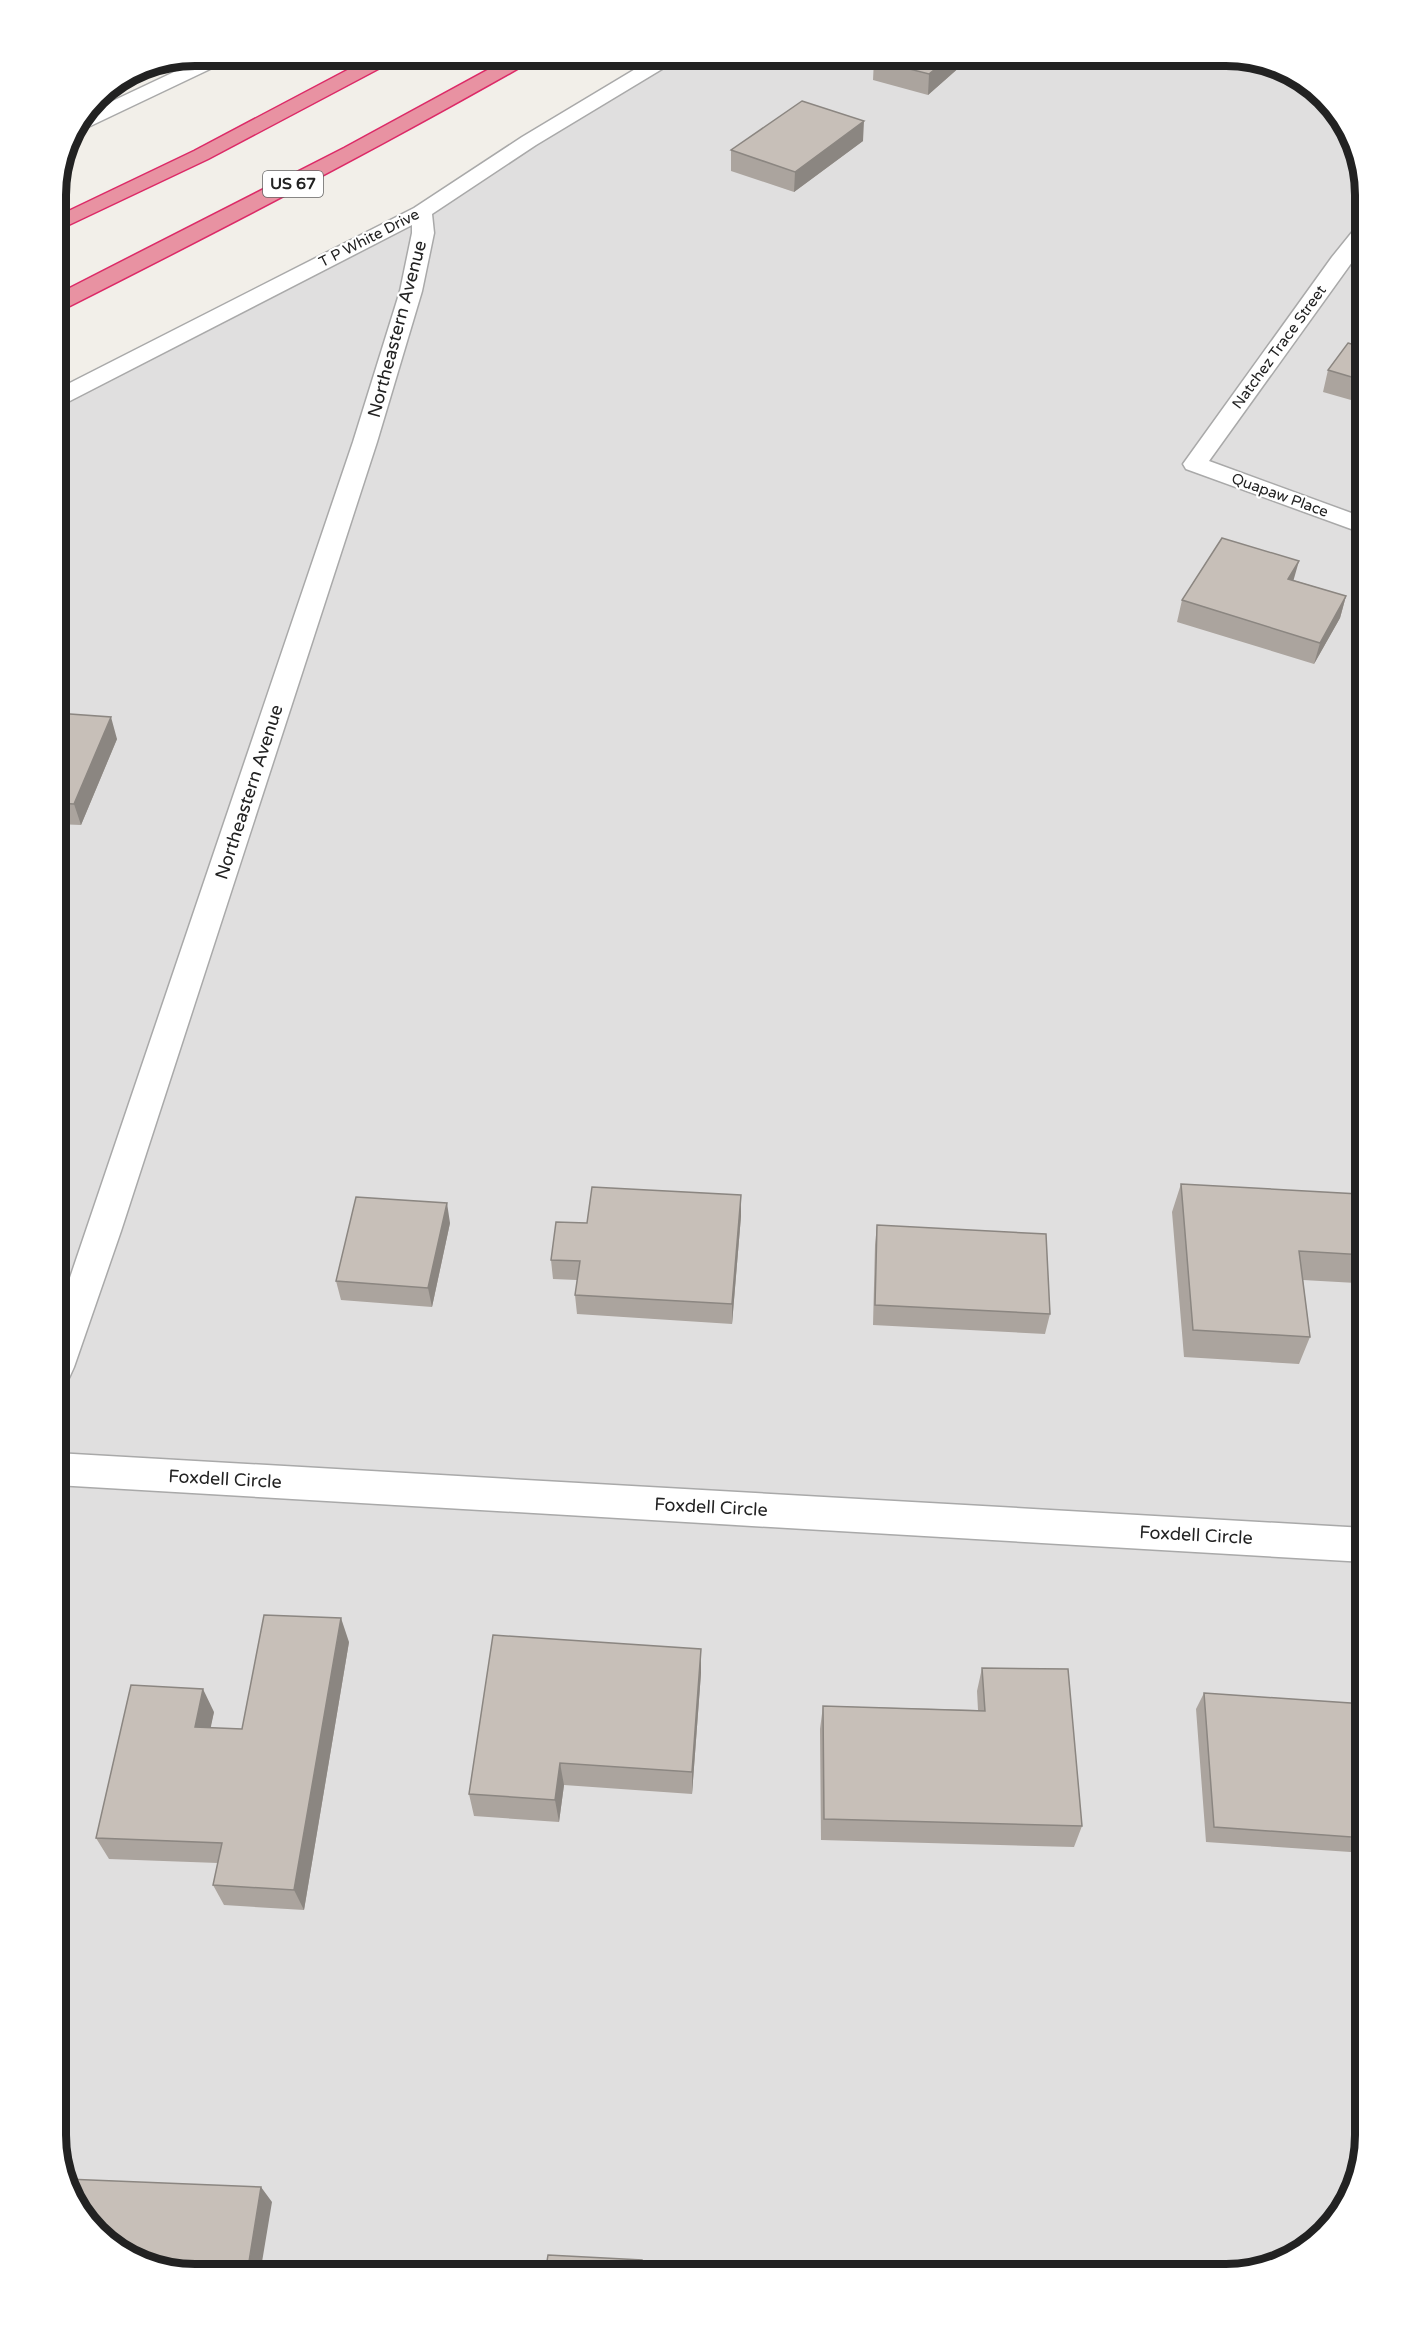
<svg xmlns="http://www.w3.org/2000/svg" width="1421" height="2330" font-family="'Varela Round',sans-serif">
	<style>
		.residential { fill: #e0dfdf }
		.grass { fill: #cdebb0 }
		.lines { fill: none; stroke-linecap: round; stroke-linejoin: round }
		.minor-casing { stroke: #a9a9a9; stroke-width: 3 }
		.highway-casing { stroke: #dc2a67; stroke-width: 3 }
		.minor { fill: #fff; fill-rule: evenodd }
		.highway { fill: #e892a2; fill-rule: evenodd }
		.wall { fill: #aba49e }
		.shaded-wall { fill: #8b8681 }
		.building { fill: #c7bfb8; stroke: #8b8681; stroke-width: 1.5 }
		.labels { text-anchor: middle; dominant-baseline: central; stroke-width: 4.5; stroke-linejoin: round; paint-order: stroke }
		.far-street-label { font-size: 15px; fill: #222; stroke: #fff }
		.shield { fill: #fff; stroke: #646464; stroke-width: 1.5 }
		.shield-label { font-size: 16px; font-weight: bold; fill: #222 }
		.street-label { font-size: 18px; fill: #222; stroke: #fff }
		.rim { fill: none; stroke: #222; stroke-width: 8 }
	</style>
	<rect width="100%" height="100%" fill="#f2efe9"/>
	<!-- residential -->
	<path class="residential" d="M670 56H1236L1304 79 1351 133 1365 195V2135L1347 2205 1288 2260 1226 2274H186L118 2251 70 2197 56 2135V399L421 212 529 141Z"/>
	<!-- grass -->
	<path class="grass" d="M171 60 141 80 92 103 97 96 142 66Z"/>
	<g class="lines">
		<defs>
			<path id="minor" d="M208 56H232L229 60 84 129 74 130 85 114Z
				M657 56H680L677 60 536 145 432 214 434 233 422 291 377 442 121 1231 74 1367 69 1378 56 1382V1319L353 442 400 291 412 233V225L64 404 56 406V390L414 208 522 137Z
				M1365 225V244L1209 461 1365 518V534L1186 469 1183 464 1332 257 1357 226Z
				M56 1453 1365 1528V1562L56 1485Z"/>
			<path id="highway" d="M374 56H398L395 60 208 159 56 231V217L194 151Z
				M513 56H536L533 60C379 148 222 229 64 309L56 311V295L344 148Z"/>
		</defs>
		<!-- minor casing -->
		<use href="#minor" class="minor-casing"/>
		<!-- highway casing -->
		<use href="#highway" class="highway-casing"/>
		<!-- minor -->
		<use href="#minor" class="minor"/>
		<!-- highway -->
		<use href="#highway" class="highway"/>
	</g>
	<!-- wall -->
	<path class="wall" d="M879 56H992L977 68 962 65 928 95 873 80 874 60Z
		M863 141 794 192 731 171V150Z
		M1365 348V404L1323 392 1328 370Z
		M1365 410V448L1351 443 1356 422Z
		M1293 580 1346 596 1340 618 1314 664 1177 622 1182 600Z
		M1365 684V704L1360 702Z
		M56 713 117 739 81 825 56 824Z
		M1181 1184 1365 1237V1262L1356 1283 1303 1280 1310 1337 1299 1364 1184 1357 1172 1212Z
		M741 1216 732 1324 577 1314 575 1295 577 1280 553 1279 551 1260 587 1223Z
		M450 1223 432 1307 341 1300 336 1281Z
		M877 1225 1050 1314 1045 1334 873 1325 875 1245Z
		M349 1642 304 1910 224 1905 213 1885 218 1863 109 1859 96 1838 214 1712 210 1728 242 1729Z
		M701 1649V1673L692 1794 564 1785 559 1822 474 1816 469 1794Z
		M982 1668 1082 1826 1074 1847 821 1840 820 1729 823 1706 978 1710 977 1691Z
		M1204 1693 1365 1704V1853L1206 1842 1196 1709Z"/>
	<!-- shaded-wall -->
	<path class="shaded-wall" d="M951 56H963L962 65 928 95 929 74Z
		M978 56H992L977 68Z
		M864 121 863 141 794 192 795 172Z
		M1299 561 1293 582 1288 579Z
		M1346 596 1340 618 1314 664 1320 643Z
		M111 717 117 739 81 825 74 804Z
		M741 1195V1216L732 1324V1304Z
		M447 1203 450 1223 432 1307 428 1288Z
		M341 1618 349 1642 304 1910 294 1890Z
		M701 1649V1673L692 1794V1772Z
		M203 1689 214 1712 206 1750 195 1727Z
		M560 1763 564 1785 559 1822 555 1800Z
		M261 2187 272 2202 260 2274H247Z
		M642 2260 644 2274H641Z"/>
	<!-- building -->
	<path class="building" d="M879 56H951L929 74 874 60Z
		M802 101 864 121 795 172 731 150Z
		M1348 343 1365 348V381L1328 370Z
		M1365 410V425L1356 422Z
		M1222 538 1299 561 1288 579 1346 596 1320 643 1182 600Z
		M56 713 111 717 74 804 56 803Z
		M1181 1184 1359 1194 1365 1237V1255L1299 1251 1310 1337 1193 1330Z
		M592 1187 741 1195 732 1304 575 1295 580 1261 551 1260 556 1222 587 1223Z
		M356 1197 447 1203 428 1288 336 1281Z
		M877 1225 1046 1234 1050 1314 875 1305Z
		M264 1615 341 1618 294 1890 213 1885 222 1843 96 1838 131 1685 203 1689 195 1727 242 1729Z
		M493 1635 701 1649 692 1772 560 1763 555 1800 469 1794Z
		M982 1668 1068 1669 1082 1826 824 1819 823 1706 985 1711Z
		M1204 1693 1365 1704V1838L1214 1827Z
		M66 2179 261 2187 247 2274H186L118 2251 70 2197Z
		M548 2255 642 2260 641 2274H545Z"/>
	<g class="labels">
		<!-- far-street labels -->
		<g class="far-street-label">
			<text transform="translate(369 238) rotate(-27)">T P White Drive</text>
			<text transform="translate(1279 347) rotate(-54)">Natchez Trace Street</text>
			<text transform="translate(1280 495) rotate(20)">Quapaw Place</text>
		</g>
		<!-- shield labels -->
		<rect class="shield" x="263" y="171" width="60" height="26" rx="4.5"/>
		<g class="shield-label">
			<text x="293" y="184">US 67</text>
		</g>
		<!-- street labels -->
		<g class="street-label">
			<text transform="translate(397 329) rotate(-75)">Northeastern Avenue</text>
			<text transform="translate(249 792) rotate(-72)">Northeastern Avenue</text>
			<text transform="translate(225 1479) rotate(3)">Foxdell Circle</text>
			<text transform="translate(711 1507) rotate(3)">Foxdell Circle</text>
			<text transform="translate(1196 1535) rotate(3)">Foxdell Circle</text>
		</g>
	</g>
	<!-- crop -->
	<path d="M0 0H1421V2330H0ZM195 66H1226A129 129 0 0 1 1355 195V2135A129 129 0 0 1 1226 2264H195A129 129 0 0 1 66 2135V195A129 129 0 0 1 195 66Z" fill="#fff" fill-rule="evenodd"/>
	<path class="rim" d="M195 66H1226A129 129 0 0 1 1355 195V2135A129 129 0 0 1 1226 2264H195A129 129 0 0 1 66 2135V195A129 129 0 0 1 195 66Z"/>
</svg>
